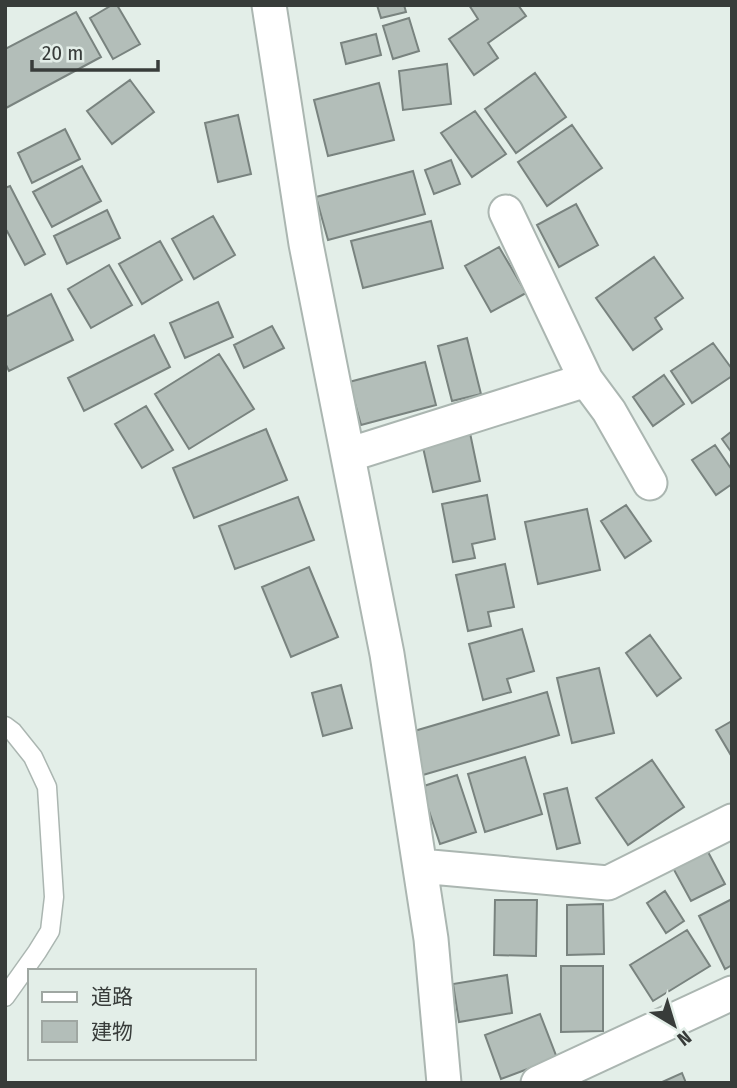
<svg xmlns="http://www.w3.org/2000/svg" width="737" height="1088" font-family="'Fira Sans Condensed','Noto Sans JP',sans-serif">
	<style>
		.building { fill: #b3beb9; stroke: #79837f; stroke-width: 2 }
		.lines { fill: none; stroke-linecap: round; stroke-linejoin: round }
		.service-casing { stroke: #abb6b1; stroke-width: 21 }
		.minor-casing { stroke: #abb6b1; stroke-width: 37 }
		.service { stroke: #fff; stroke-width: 18 }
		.minor { stroke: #fff; stroke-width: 33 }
	</style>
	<rect width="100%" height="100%" fill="#e3eee8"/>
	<!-- building -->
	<path class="building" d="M112 5H117L140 44 113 59 90 18Z
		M377 5H404L406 12 381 18Z
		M469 5H518L526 16 488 43 498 58 474 75 449 39 478 19Z
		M76 12 101 57 6 108 5 49Z
		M409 18 419 51 393 59 383 26Z
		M376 34 381 55 346 64 341 43Z
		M447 64 451 104 403 110 399 71Z
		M535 73 566 117 516 153 485 109Z
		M130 80 154 112 112 144 87 111Z
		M379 83 394 140 328 156 314 100Z
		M475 111 506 154 472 177 441 133Z
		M238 115 251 174 218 182 205 123Z
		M572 125 602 168 547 206 518 162Z
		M65 129 80 159 32 183 18 153Z
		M451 160 460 184 434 194 425 170Z
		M82 166 101 201 52 227 33 192Z
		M413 171 425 214 328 240 316 197Z
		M10 186 45 254 25 265 7 231 5 232V188Z
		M576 204 598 245 559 267 537 225Z
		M107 210 120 238 67 264 54 236Z
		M213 216 235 255 194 279 172 239Z
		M431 221 443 268 363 288 351 241Z
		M160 241 182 280 142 304 119 264Z
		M499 247 526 293 491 312 465 266Z
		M654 257 683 298 655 318 662 329 633 350 596 298Z
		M109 265 132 305 91 328 68 289Z
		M51 294 73 340 9 371 5 363V317Z
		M218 302 233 337 185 358 170 323Z
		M272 326 284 348 244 368 234 345Z
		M154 335 170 367 84 411 68 378Z
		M467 338 481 394 452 401 438 346Z
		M713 343 732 369V376L692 403 671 371Z
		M219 354 254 409 189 449 155 394Z
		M425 362 436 405 361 425 349 382Z
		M664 375 684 404 653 426 633 397Z
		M146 406 173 450 142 468 115 424Z
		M266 429 287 480 194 518 173 468Z
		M732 431V453L722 439Z
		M470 433 480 481 433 492 422 443Z
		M715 445 732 470V484L716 495 692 460Z
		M487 495 495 539 472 544 475 558 453 562 442 504Z
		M298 497 314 540 235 569 219 526Z
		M626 505 651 541 625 558 601 521Z
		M587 509 600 570 538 584 525 522Z
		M505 564 514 607 488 612 491 626 468 631 456 575Z
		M309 567 338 637 291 657 262 587Z
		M522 629 534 671 507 679 511 692 483 700 469 644Z
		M650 635 681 678 657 696 626 653Z
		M599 668 614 733 572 743 557 678Z
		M341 685 352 728 323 736 312 693Z
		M547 692 559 735 423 775 411 732Z
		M732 721V757L716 730Z
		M525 757 542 814 485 832 468 774Z
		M652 760 684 807 628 845 596 798Z
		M457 775 476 832 440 844 421 787Z
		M567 788 580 843 557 849 544 794Z
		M707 850 725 884 691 901 673 868Z
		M665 891 684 921 666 933 647 903Z
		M732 899V965L725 969 699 916Z
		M495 900H537L536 956 494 955Z
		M603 904 604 954 567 955V905Z
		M687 930 710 966 653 1001 630 965Z
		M561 966H603V1031L561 1032Z
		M507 975 512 1013 459 1022 453 984Z
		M540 1014 557 1058 501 1079 485 1035Z
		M682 1073 686 1083H660Z"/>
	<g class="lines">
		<defs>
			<path id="service" d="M5 726 13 732 33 757 47 787 54 897 50 931 37 952 5 997"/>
			<path id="minor" d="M269 5 306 244 387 654 431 939 444 1083
				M506 212 586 380
				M348 455 586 380 609 411 650 483
				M420 866 608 883 732 821
				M538 1083 732 993"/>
		</defs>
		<!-- service casing -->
		<use href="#service" class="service-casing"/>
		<!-- minor casing -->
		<use href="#minor" class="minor-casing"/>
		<!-- service -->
		<use href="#service" class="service"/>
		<!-- minor -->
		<use href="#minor" class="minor"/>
	</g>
	<!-- border -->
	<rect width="737" height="1088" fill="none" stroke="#383c3a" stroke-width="14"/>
	<!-- legend -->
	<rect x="28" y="969" width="228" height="91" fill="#e3eee8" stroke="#9fa7a2" stroke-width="2"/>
	<rect x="42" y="992" width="35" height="10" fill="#ffffff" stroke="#9fa7a2" stroke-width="2"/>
	<text x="91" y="1004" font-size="21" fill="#383c3a">道路</text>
	<rect x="42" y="1021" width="35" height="21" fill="#b3beb9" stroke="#9fa7a2" stroke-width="2"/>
	<text x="91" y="1039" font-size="21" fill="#383c3a">建物</text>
	<!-- north arrow -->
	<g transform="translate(674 1025) rotate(142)" stroke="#e3eee8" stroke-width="5" paint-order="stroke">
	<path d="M0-5L12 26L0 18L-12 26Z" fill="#383c3a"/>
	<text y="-10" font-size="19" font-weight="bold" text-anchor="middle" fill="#383c3a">N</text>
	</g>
	<!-- scale -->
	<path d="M32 60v10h126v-10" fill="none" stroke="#383c3a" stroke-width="3.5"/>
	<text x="42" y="60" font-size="21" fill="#383c3a" stroke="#e3eee8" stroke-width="5" paint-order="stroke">20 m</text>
</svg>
